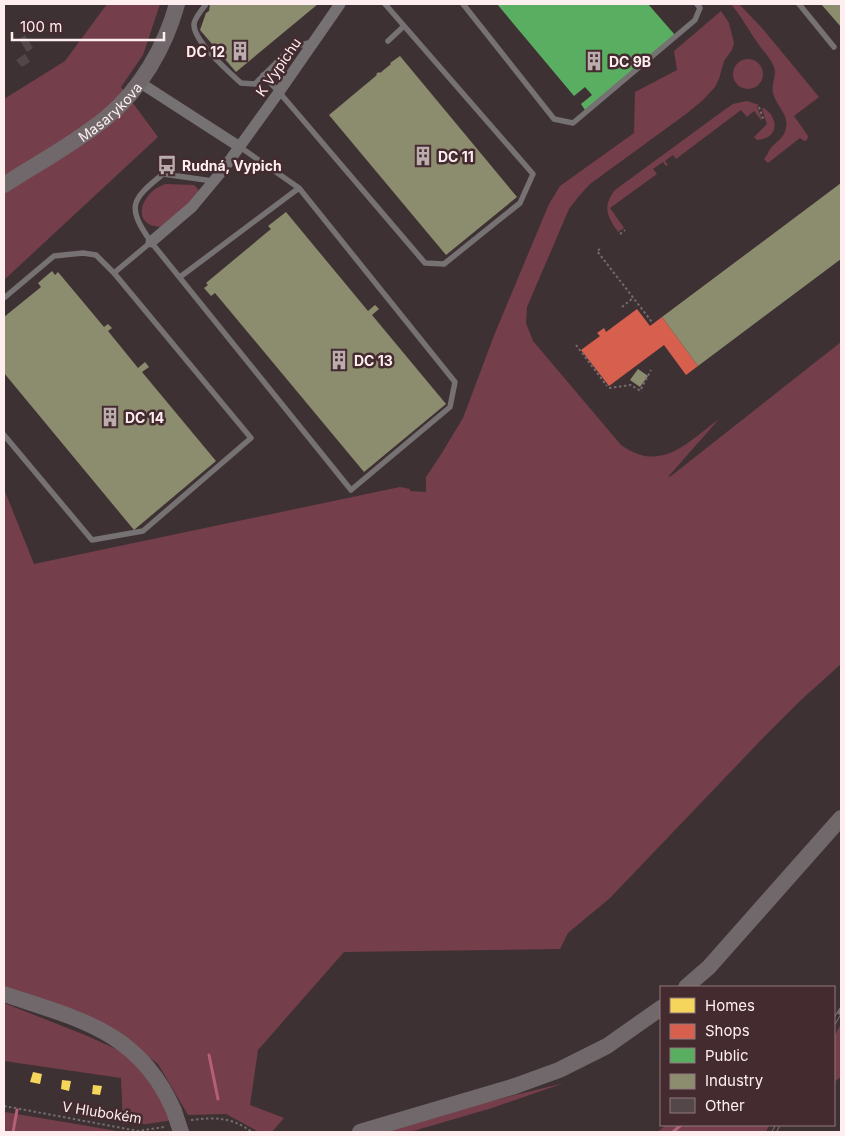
<svg xmlns="http://www.w3.org/2000/svg" width="845" height="1136" font-family="Inter,sans-serif">
	<style>
		.green { fill: #753e4b }
		.homes { fill: #f6d55c }
		.shops { fill: #d6604d }
		.public { fill: #5aae61 }
		.industry { fill: #8c8c6e }
		.lines { fill: none; stroke-linecap: round; stroke-linejoin: round }
		.stream { stroke: #b56075; stroke-width: 3 }
		.building { fill: #53474a }
		.path { stroke: #736b6c; stroke-width: 2; stroke-dasharray: 2.5 2.5; stroke-linecap: butt }
		.lane { stroke: #767172; stroke-width: 5.5 }
		.street { stroke: #767172; stroke-width: 11 }
		.secondary { stroke: #71686b; stroke-width: 16 }
		.rail-casing { stroke: #756d6f; stroke-width: 5 }
		.rail { stroke: #442b30; stroke-width: 3; stroke-dasharray: 9; stroke-linecap: butt }
		.secondary-bridge { stroke: #71686b; stroke-width: 16 }
		.labels { text-anchor: middle; dominant-baseline: central; stroke-width: 5; stroke-linejoin: round; paint-order: stroke }
		.poi-label { font-size: 14px; font-weight: bold; fill: #ffeef0; stroke: #442b30; text-anchor: start }
		.street-label { font-size: 14px; fill: #ffeef0; stroke: #442b30 }
	</style>
	<rect width="100%" height="100%" fill="#3e3134"/>
	<!-- green -->
	<path class="green" d="M107 4H160L143 55 121 87 158 137 4 280V99L65 61Z
		M731 4H739L762 28 819 97 794 116 808 136 807 140 804 141 800 138 768 163 764 159C767 156 768 152 770 149 776 141 784 139 786 128 789 114 776 106 773 93 771 84 777 76 774 67 771 58 764 52 759 45 749 31 742 17 731 4Z
		M721 11 729 23 734 43 732 50 724 61 719 79 715 87 703 100 686 114 590 184 579 196 569 209 527 307 526 323 533 341 621 445C661 474 688 442 719 419L668 477 671 476 841 342V664L801 700 762 739 610 898 568 933 560 949 344 952 258 1050 250 1105 284 1118 272 1132H259L226 1114 188 1115 158 1064 105 1025 4 986V489L34 564 400 487 410 489V491L426 492V477L440 456 463 418 495 333 549 204 560 186 634 133 635 92 677 70 674 51Z
		M733 74a15 15 0 1 1 30 0a15 15 0 1 1-30 0Z
		M747 101 759 105 757 107 762 119 761 120 754 111 747 117 741 110 676 159 673 155 665 161 668 165 666 166 663 162 653 169 657 174 610 208 624 228 618 232C607 216 602 207 615 190L727 108 733 104Z
		M764 108C780 119 778 139 757 140L754 137 767 124 762 109Z
		M166 184 194 185 198 189 199 195 162 227C128 227 142 190 166 184Z
		M4 1003 85 1035 123 1052 158 1086 173 1120 147 1124H123L121 1078 4 1061Z
		M841 1024V1077L834 1082V1037Z
		M564 1083 492 1108 410 1132H366Z
		M5 1112 123 1132H127H4Z
		M666 1125H769L766 1132H657Z"/>
	<!-- homes -->
	<path class="homes" d="M33 1072 42 1074 40 1084 30 1082Z
		M62 1080 71 1081 69 1091 61 1089Z
		M93 1085 102 1086 100 1095 92 1094Z"/>
	<!-- shops -->
	<path class="shops" d="M637 309 650 326 662 317 698 366 686 375 664 345 609 386 581 350 600 336 597 333 604 328 606 332Z"/>
	<!-- public -->
	<path class="public" d="M497 4H648L675 35 585 110 581 104 592 95 585 87 574 96Z"/>
	<!-- industry -->
	<path class="industry" d="M210 4H318L236 72 200 30 206 13 209 11Z
		M821 4H841V27Z
		M400 56 517 197 446 255 329 115 377 75 376 74 379 72 380 73 391 64 390 63Z
		M841 183V259L698 366 662 317Z
		M286 212 368 311 375 305 379 309 372 315 446 404 364 472 215 293 211 296 204 288 208 285 206 283 271 229 268 226Z
		M52 271 55 275 58 272 104 327 108 324 112 328 108 331 138 368 145 362 149 367 142 372 216 461 134 530 4 373V317L41 287 38 283Z
		M638 369 648 376 640 387 630 380Z"/>
	<g class="lines">
		<!-- stream -->
		<path class="stream" d="M209 1055 218 1099
			M13 1132 17 1110
			M673 1132 681 1125"/>
	</g>
	<!-- building -->
	<path class="building" d="M25 35 33 48 27 52 19 39Z
		M25 54 30 62 22 67 16 60Z"/>
	<g class="lines">
		<!-- path -->
		<path class="path" d="M759 107 764 121
			M620 234 625 230
			M600 249 597 251 652 322
			M622 307 633 298
			M576 345 607 386
			M609 388 631 385 642 392
			M641 389 651 370
			M4 1106 138 1131 164 1127
			M191 1120C216 1117 231 1117 252 1132"/>
		<!-- lane -->
		<path class="lane" d="M206 4C202 10 195 17 194 24 193 41 229 72 241 83L255 84 291 48 312 42
			M463 4 554 119 573 123 695 20 700 8 697 4
			M799 4 834 47
			M388 41 404 26
			M263 75 279 92 425 263 444 264 520 203 533 174 385 4
			M213 181 163 174C131 200 126 206 151 242L351 490 450 407 455 382 299 188 240 147
			M114 273 151 242
			M180 277 299 188
			M4 298 54 256 83 253 96 255 114 273 251 438 143 531 92 540 4 435"/>
		<!-- street -->
		<path class="street" d="M139 82 240 147
			M151 242 192 207 222 171 279 92 340 4"/>
		<!-- secondary -->
		<g class="secondary">
			<path id="s1" d="M4 185C38 163 74 144 106 118 141 89 165 47 177 4"/>
			<path d="M686 987 709 967 841 818"/>
			<path d="M4 994C78 1019 140 1031 174 1111"/>
			<path d="M360 1132 515 1086 559 1070 607 1046 661 1008"/>
		</g>
		<defs>
			<path id="rail" d="M834 1022 841 1010
				M774 1132 778 1125"/>
		</defs>
		<!-- rail casing -->
		<use href="#rail" class="rail-casing"/>
		<!-- rail -->
		<use href="#rail" class="rail"/>
		<!-- secondary-bridge -->
		<path class="secondary-bridge" d="M174 1111 181 1132"/>
	</g>
	<!-- icons -->
	<defs>
		<symbol id="building-bare" viewBox="-9 -9 18 18"><path d="M-4-6H4V6H1V3H-1V6H-4ZM-2.5-4.3h1.7v1.8h-1.7ZM.8-4.3h1.7v1.8H.8ZM-2.5-1h1.7V.8h-1.7ZM.8-1h1.7V.8H.8Z" fill="#bbacae" stroke="#442b30" stroke-width="2.5" paint-order="stroke"/></symbol>
		<symbol id="bus-bare" viewBox="-9 -9 18 18"><path d="M-5-6H5V4H4V6H2V4H-2V6H-4V4H-5ZM-3.5-4V0h7V-4ZM-3.5 1.2v1.5H-2V1.2ZM2 1.2v1.5H3.5V1.2Z" fill="#bbacae" stroke="#442b30" stroke-width="2.5" paint-order="stroke"/></symbol>
	</defs>
	<g fill-rule="evenodd">
		<use href="#building-bare" x="226" y="37" width="28" height="28"/>
		<use href="#building-bare" x="580" y="47" width="28" height="28"/>
		<use href="#building-bare" x="409" y="142" width="28" height="28"/>
		<use href="#bus-bare" x="153" y="151" width="28" height="28"/>
		<use href="#building-bare" x="325" y="346" width="28" height="28"/>
		<use href="#building-bare" x="96" y="403" width="28" height="28"/>
	</g>
	<g class="labels">
		<!-- poi labels -->
		<g class="poi-label">
			<text x="225" y="51" text-anchor="end">DC 12</text>
			<text x="609" y="61">DC 9B</text>
			<text x="438" y="156">DC 11</text>
			<text x="182" y="165">Rudná, Vypich</text>
			<text x="354" y="360">DC 13</text>
			<text x="125" y="417">DC 14</text>
		</g>
		<!-- street labels -->
		<g class="street-label">
			<text transform="translate(278 67) rotate(-55)">K Vypichu</text>
			<text stroke="none"><textPath href="#s1" startOffset="129">Masarykova</textPath></text>
			<text transform="translate(102 1112) rotate(9)">V Hlubokém</text>
		</g>
	</g>
	<!-- border -->
	<rect width="845" height="1136" fill="none" stroke="#ffeef0" stroke-width="10"/>
	<!-- legend -->
	<rect x="660" y="986" width="175" height="140" fill="#442b30" stroke="#8f797d"/>
	<rect x="670" y="998" width="25" height="15" fill="#f6d55c" stroke="#8f797d"/>
	<text x="705" y="1011" font-size="15" fill="#ffeef0">Homes</text>
	<rect x="670" y="1024" width="25" height="15" fill="#d6604d" stroke="#8f797d"/>
	<text x="705" y="1036" font-size="15" fill="#ffeef0">Shops</text>
	<rect x="670" y="1048" width="25" height="15" fill="#5aae61" stroke="#8f797d"/>
	<text x="705" y="1061" font-size="15" fill="#ffeef0">Public</text>
	<rect x="670" y="1074" width="25" height="15" fill="#8c8c6e" stroke="#8f797d"/>
	<text x="705" y="1086" font-size="15" fill="#ffeef0">Industry</text>
	<rect x="670" y="1098" width="25" height="15" fill="#53474a" stroke="#8f797d"/>
	<text x="705" y="1111" font-size="15" fill="#ffeef0">Other</text>
	<!-- scale -->
	<path d="M12 32v8h152v-8" fill="none" stroke="#ffeef0" stroke-width="2.5"/>
	<text x="20" y="32" font-size="15" fill="#ffeef0" stroke="#442b30" stroke-width="4" paint-order="stroke">100 m</text>
</svg>
